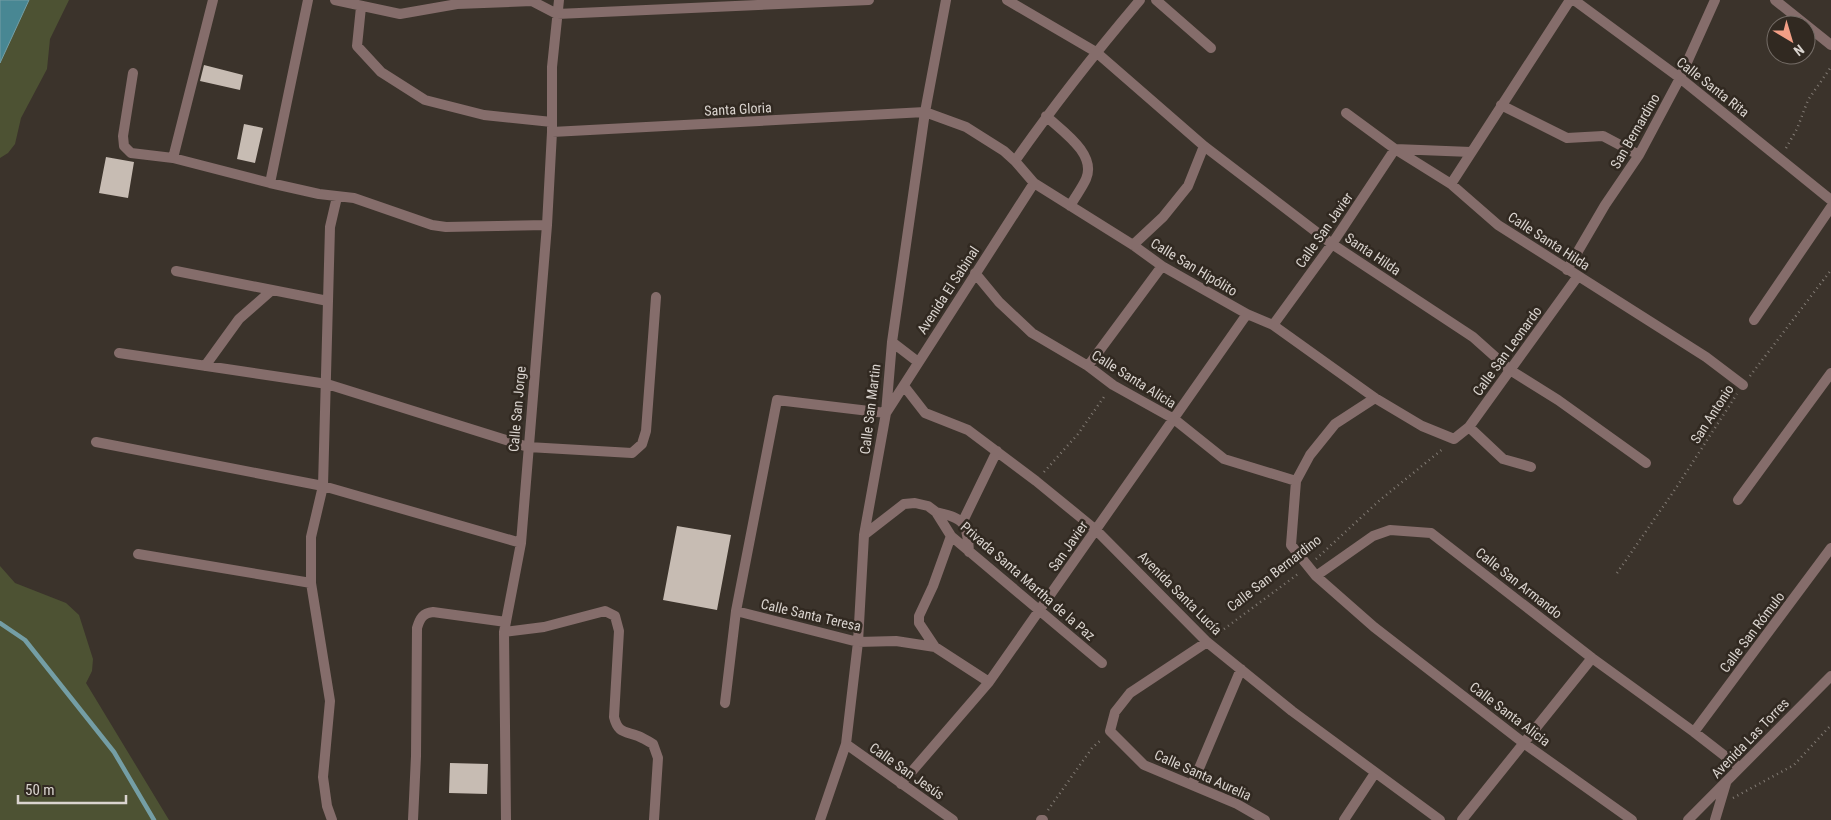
<svg xmlns="http://www.w3.org/2000/svg" width="1831" height="820" font-family="'Roboto Condensed',sans-serif">
	<style>
		.green { fill: #4d5233 }
		.water { fill: #488793; stroke: #749ea5 }
		.lines { fill: none; stroke-linecap: round; stroke-linejoin: round }
		.stream { stroke: #749ea5; stroke-width: 4.5 }
		.building { fill: #c7bcb3 }
		.path { stroke: #837c75; stroke-width: 2.5; stroke-dasharray: 1 4; stroke-linecap: butt }
		.street { stroke: #856d6b; stroke-width: 10 }
		.labels { text-anchor: middle; dominant-baseline: central; stroke-width: 5; stroke-linejoin: round; paint-order: stroke }
		.street-label { font-size: 14px; fill: #dad4cf; stroke: #312921 }
	</style>
	<rect width="100%" height="100%" fill="#3b332b"/>
	<!-- green -->
	<path class="green" d="M0 0H69L50 39 47 69 21 118 15 144 8 153 0 158Z
		M0 566 15 583 66 603 79 615 93 659 92 671 86 683 169 820H0Z"/>
	<!-- water -->
	<path class="water" d="M0 0H29L0 63Z"/>
	<g class="lines">
		<!-- stream -->
		<path class="stream" d="M0 623 25 640 114 752 154 820"/>
	</g>
	<!-- building -->
	<path class="building" d="M204 65 243 75 240 90 200 81Z
		M244 124 263 128 255 163 237 159Z
		M106 157 134 162 128 198 99 193Z
		M677 526 731 535 717 610 663 600Z
		M450 763 488 764 487 794 449 793Z"/>
	<g class="lines">
		<!-- path -->
		<path class="path" d="M1786 148 1797 129 1808 100 1831 67
			M1750 376 1831 270
			M1044 472 1078 434 1106 394
			M1316 559 1380 500 1444 448
			M1617 573 1676 488 1737 394
			M1216 635 1298 574
			M1733 798 1794 765 1831 725
			M1048 810 1092 748 1102 739"/>
		<!-- street -->
		<path class="street" d="M213 0 173 158 270 183 319 194 354 198 432 225 446 227 547 225
			M335 0 400 14 457 4 532 1 557 14 869 0
			M1007 0 1096 52 1204 146 1332 244 1473 337 1510 370 1558 400 1646 463
			M1156 0 1211 48
			M1574 0 1680 78 1831 200
			M1775 0 1831 45
			M361 7 357 46 381 72 425 100 484 115 552 122
			M133 73 123 136 124 146 131 153 173 158
			M1501 105 1567 138 1603 136 1639 155
			M1346 113 1395 149 1451 184 1498 225 1706 357 1743 385
			M1046 116C1062 131 1097 154 1086 179 1082 188 1075 197 1070 206
			M552 132 925 112 966 127 1004 151 1015 161 1034 183 1133 245 1162 266 1247 314 1273 325 1375 398 1422 426 1454 439 1469 427 1578 276
			M1015 161C1054 105 1096 52 1140 0
			M270 183 308 0
			M1451 184 1570 0
			M1133 245 1163 217 1188 186 1204 146
			M1567 270 1605 205 1639 155 1680 78 1715 0
			M176 271 328 301
			M975 273 999 302 1032 333 1088 366 1113 385 1174 419 1224 459 1296 481
			M1754 320 1831 207
			M1273 325 1332 244 1395 149 1471 152
			M892 342 918 362
			M119 353 327 384 528 447 632 453 642 444 646 431 656 297
			M205 366 239 319 272 290
			M1088 366 1162 266
			M904 386 925 413 968 430 1036 481 1096 530 1207 642 1292 711 1440 820
			M1375 398 1335 424 1310 455 1296 481 1291 545 1316 576 1374 627 1525 744 1632 820
			M1469 427 1503 459 1531 467
			M96 442 323 486 521 543
			M1738 500 1831 373
			M936 512C965 519 967 522 969 552
			M963 521 997 451
			M864 535 904 504 915 503 928 506 936 512 951 536 1102 663
			M138 554 311 583
			M1316 576 1373 536 1390 530 1431 533 1592 658 1694 732 1739 767
			M736 611 858 642 896 641 935 647 989 682
			M504 632 544 627 605 611 615 616 619 631 614 717C618 733 624 731 638 736 643 738 648 741 653 744L658 758 654 820
			M1207 642 1130 693 1115 712 1110 731 1144 765 1237 804 1265 820
			M935 647 919 623V616L933 586 951 536
			M725 703 736 611 777 400 886 413 1034 183
			M1694 732 1831 548
			M846 744 953 820
			M901 784 989 682 1247 314
			M1192 785 1241 669
			M332 820 327 806 323 777 330 701 311 583V537L323 486 330 227 337 197
			M413 820 416 756 417 628C420 618 423 613 433 612L506 622
			M506 820 504 632 521 543 547 225 552 132V67L559 0
			M820 820 846 744 858 642 864 535 886 413 892 342 925 112 946 0
			M1041 820H1043
			M1344 820 1375 773
			M1462 820 1592 658
			M1688 820 1831 676
			M1715 820 1726 783"/>
	</g>
	<g class="labels">
		<!-- street labels -->
		<g class="street-label">
			<text transform="translate(1713 87) rotate(38)">Calle Santa Rita</text>
			<text transform="translate(738 109) rotate(-3)">Santa Gloria</text>
			<text transform="translate(1635 131) rotate(-60)">San Bernardino</text>
			<text transform="translate(1324 230) rotate(-55)">Calle San Javier</text>
			<text transform="translate(1549 241) rotate(33)">Calle Santa Hilda</text>
			<text transform="translate(1373 254) rotate(34)">Santa Hilda</text>
			<text transform="translate(1194 267) rotate(31)">Calle San Hipólito</text>
			<text transform="translate(948 290) rotate(-57)">Avenida El Sabinal</text>
			<text transform="translate(1507 351) rotate(-54)">Calle San Leonardo</text>
			<text transform="translate(1134 379) rotate(32)">Calle Santa Alicia</text>
			<text transform="translate(517 409) rotate(-85)">Calle San Jorge</text>
			<text transform="translate(870 409) rotate(-83)">Calle San Martin</text>
			<text transform="translate(1712 414) rotate(-57)">San Antonio</text>
			<text transform="translate(1068 546) rotate(-55)">San Javier</text>
			<text transform="translate(1274 573) rotate(-38)">Calle San Bernardino</text>
			<text transform="translate(1028 581) rotate(41)">Privada Santa Martha de la Paz</text>
			<text transform="translate(1519 583) rotate(38)">Calle San Armando</text>
			<text transform="translate(1180 593) rotate(45)">Avenida Santa Lucía</text>
			<text transform="translate(811 615) rotate(13)">Calle Santa Teresa</text>
			<text transform="translate(1752 632) rotate(-53)">Calle San Rómulo</text>
			<text transform="translate(1510 714) rotate(37)">Calle Santa Alicia</text>
			<text transform="translate(1750 738) rotate(-46)">Avenida Las Torres</text>
			<text transform="translate(907 771) rotate(35)">Calle San Jesús</text>
			<text transform="translate(1203 775) rotate(24)">Calle Santa Aurelia</text>
		</g>
	</g>
	<!-- north arrow -->
	<g transform="translate(1791 40) rotate(142)"><circle r="24" fill="#312921" stroke="#756d67"/>
	<path d="M0-4L9 19L0 12L-9 19Z" fill="#f39f86"/>
	<text y="-8" font-size="14" font-weight="bold" text-anchor="middle" fill="#dad4cf">N</text>
	</g>
	<!-- scale -->
	<path d="M18 795v8h108v-8" fill="none" stroke="#dad4cf" stroke-width="2.5"/>
	<text x="25" y="795" font-size="15" fill="#dad4cf" stroke="#312921" stroke-width="4" paint-order="stroke">50 m</text>
</svg>
